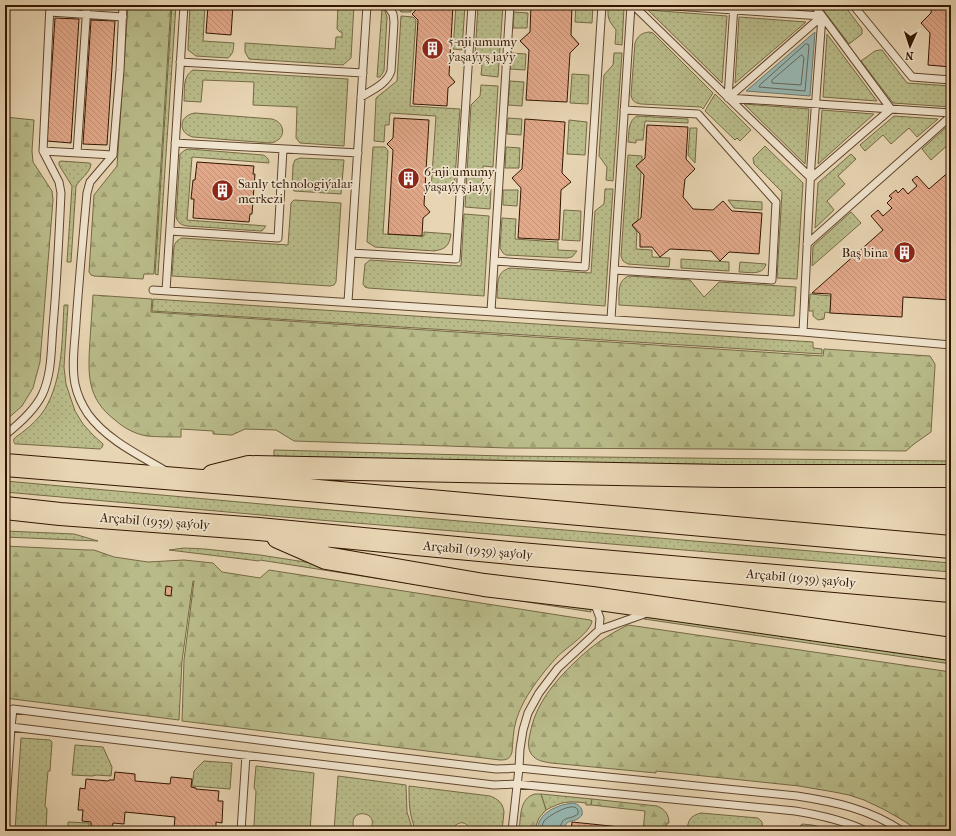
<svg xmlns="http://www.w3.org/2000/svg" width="956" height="836" font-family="'IM FELL French Canon',serif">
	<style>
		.grass { fill: url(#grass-dots); stroke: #766945 }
		.forest { fill: url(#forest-firs); stroke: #766945 }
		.water { fill: #98b8b3; stroke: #70776b }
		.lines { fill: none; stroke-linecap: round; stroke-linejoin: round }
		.shore { stroke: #66675a; stroke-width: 1 }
		.building { fill: url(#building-back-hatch); stroke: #331600 }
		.lane-casing { stroke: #60462d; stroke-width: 9 }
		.primary-casing { stroke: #331600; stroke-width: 24 }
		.lane { stroke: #f0e4ce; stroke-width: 7 }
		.primary { stroke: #e8d5b3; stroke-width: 22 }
		.labels { text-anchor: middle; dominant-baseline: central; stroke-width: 3.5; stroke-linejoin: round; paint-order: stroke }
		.poi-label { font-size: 13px; fill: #331600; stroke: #f0e4ce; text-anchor: start }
		.street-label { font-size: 13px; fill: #331600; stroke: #f0e4ce }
	</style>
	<defs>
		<pattern id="grass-dots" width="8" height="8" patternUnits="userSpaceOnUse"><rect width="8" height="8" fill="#b9bc8a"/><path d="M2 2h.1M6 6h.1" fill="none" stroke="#a0a175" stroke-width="1.8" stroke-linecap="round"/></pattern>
		<pattern id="forest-firs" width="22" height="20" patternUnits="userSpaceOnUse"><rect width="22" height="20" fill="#b9bc8a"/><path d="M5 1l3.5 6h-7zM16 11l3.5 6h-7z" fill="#a0a175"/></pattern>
		<pattern id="building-back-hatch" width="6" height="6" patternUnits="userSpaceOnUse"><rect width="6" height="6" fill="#e3a98b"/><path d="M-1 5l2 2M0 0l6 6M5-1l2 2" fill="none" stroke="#c39176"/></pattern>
	</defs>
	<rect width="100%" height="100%" fill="#e8d5b3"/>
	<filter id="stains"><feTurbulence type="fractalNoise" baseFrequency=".005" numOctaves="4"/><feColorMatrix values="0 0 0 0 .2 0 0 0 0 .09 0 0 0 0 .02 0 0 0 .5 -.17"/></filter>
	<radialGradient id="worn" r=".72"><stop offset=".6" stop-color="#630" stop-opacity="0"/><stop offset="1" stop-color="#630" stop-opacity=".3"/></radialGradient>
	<!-- grass -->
	<path class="grass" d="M172 5H176L158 275 155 274Z
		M190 5H205L203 41 234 43C233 50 234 53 228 58L196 56 188 50V47Z
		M338 5H354L351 58 343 65 249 59 245 52V43L335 49 336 37H342V32H340L337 29Z
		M396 5H412L411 12H401Z
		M456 5H465L462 50 453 49Z
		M478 5H503L498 77 481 75 482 66 475 56Z
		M576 5H593L592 23 575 22Z
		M608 5H622L624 8 622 45 615 44 616 30C607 18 608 19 608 5Z
		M759 5H805L808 9Z
		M823 5H844L862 29V34L849 44 821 7Z
		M382 9 385 11 387 17 384 71 380 77H377Z
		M648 10 727 16 722 83Z
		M514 12 528 13 527 28H513Z
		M401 16 413 17 416 20 410 106 460 109 454 191 431 189 436 116 390 113 389 125H385L384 142 374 141 376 98 397 81Z
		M739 17 806 22 735 83Z
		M649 32 653 33 713 93 703 109 701 107 641 104C635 103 632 101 631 95L635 43C638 36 641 33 649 32Z
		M827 34 877 101 823 97Z
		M879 50H882L907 83 951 86V107L893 103 861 61 875 51Z
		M511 53 526 54 525 70 510 69Z
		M614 53H622L613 181 606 180 607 167 599 156 604 75 613 65Z
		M193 70 348 79 344 146 300 143 296 138 297 107 253 105 254 82 203 80 201 102 184 101C185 90 182 77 193 70Z
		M572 74 589 75 588 104 570 103Z
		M510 81 524 82 522 106 508 105Z
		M481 85 498 86 493 167 483 166 481 188 491 189 490 209 465 207 471 105 480 96Z
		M715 94 751 130 740 141 737 138 735 140 705 111Z
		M744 104 809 109 805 164Z
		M822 110 874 114 818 164Z
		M195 113 272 119C287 123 286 141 270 143L193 137C177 133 179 115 195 113Z
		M637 116 688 119V123L645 121 643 140H636V143L628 142C629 132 628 121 637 116Z
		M894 116 938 119 917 137 909 128 891 144 883 135 865 151 860 145Z
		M508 118 522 119 521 135 507 134Z
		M569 120 587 122 585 155 567 154Z
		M951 123V142L931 160 922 149Z
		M690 128H697L695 163 688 155Z
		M765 146 803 183 797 279 777 278 782 192 754 164 753 158Z
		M373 147H385L388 151 383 234 424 236V232L451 234C449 246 446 249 434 251L375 247 367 242Z
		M506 147 520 148 519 168H505Z
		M189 149 263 155C266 156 269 159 269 163L192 157 187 220 266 226 262 231H260L187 226C181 225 178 223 176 217L180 154 185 150Z
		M851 154 856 159 838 176 845 184 827 201 834 210 815 228 818 183Z
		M628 155 642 156V160L636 166 641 172 638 220 632 225 637 232 636 249 652 250V257L670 258 669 267 628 264 623 261 621 256Z
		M300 158 344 160 341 194 294 191 292 188 293 165 295 160Z
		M61 161 89 163 91 164C90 173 80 179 76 186L71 262H67L72 186 59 165V162Z
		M605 189H613L605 306 497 298C498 285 495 272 510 268L591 273 595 211 604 204Z
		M503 190H518L517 206 503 205Z
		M294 200 341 203 336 282 334 285 330 286 172 276 174 246C176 241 178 240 182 238L288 245 291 203Z
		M728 200 762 202V210L734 208Z
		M564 210 581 211 580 241 562 240Z
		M851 212 861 223 812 266 813 246Z
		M464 214 489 216 484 296 368 288 365 287 363 284 365 264 370 260 461 266Z
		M502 218 516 219 515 239 558 242V250L577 251 572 257 567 258 506 255 503 253 500 248Z
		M681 259 729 262V271L681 268Z
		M740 262 766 264C763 276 749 272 739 272Z
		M629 276 690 280 704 297 719 282 796 287 794 316 619 305C619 294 617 280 629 276Z
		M810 294 831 296 830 313 825 312 824 319 818 320 813 316V311H809Z
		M153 299 813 342V348L822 349V354L152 311Z
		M64 305H68L64 367 66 384 75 411 83 424 93 435 103 444C103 446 102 448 100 449L18 444H15C14 442 13 441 14 439 16 436 21 434 24 431 32 425 39 418 45 409 63 378 62 340 64 305Z
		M274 450 505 456 951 461V467L505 462 274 456Z
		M5 481 284 506 951 563V572L283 517 5 492Z
		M5 531 74 534 98 541 5 537Z
		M184 548 205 549 260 555 588 606 590 608 591 612 260 560 259 561 169 550Z
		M650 616 951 659V664L644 619Z
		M21 738 50 740 52 742 50 771H48L45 806 47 809 46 831H15Z
		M75 745 103 747 112 767 111 776 97 775 92 776 72 775Z
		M204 761 232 763 230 789 192 786 194 771Z
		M256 766 314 773 310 831H251V828L254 825 256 791 254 788Z
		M338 776 406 785 407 812 413 831H369C382 813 353 807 353 823 353 827 355 829 358 831H334Z
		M409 786 490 796C498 799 503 803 504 812L502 831H471C467 820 456 820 452 831H416C409 815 409 803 409 786Z
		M541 794 592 799 591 805H586V803C568 801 563 801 546 810Z
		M701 813 758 818 762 822 763 831H687C688 820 690 816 701 813Z
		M68 822 89 823V828L95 829V831H68Z
		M802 824 812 825 840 831H796L797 829Z"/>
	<!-- forest -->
	<path class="forest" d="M128 5H171L154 274H144L143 279 94 276 91 275 89 272 94 195 117 166Z
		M5 117 34 120 32 151 33 162 52 191 53 200 40 362 33 388 22 406 5 421Z
		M93 295 152 299 151 312 823 356 824 349 930 356 935 364V366L931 432 914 444 906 451 722 449 508 448 294 441 276 430 245 429 232 435 213 434V431L181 429V437C170 437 158 437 147 436 135 434 124 428 115 420 86 398 88 373 90 340 91 325 92 310 93 295Z
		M5 546 88 550H94L114 557 148 562 184 560 213 563 222 572 260 578 269 570 590 620 592 621C591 632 566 648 558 656 542 673 522 699 516 721 513 731 513 742 512 752 510 759 507 760 500 760L182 721 184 660 194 581H193L182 661 179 720 5 698Z
		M628 625 951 672V831H919L904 821 885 810 864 800 849 795 834 792 799 786 656 771V773L551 763C545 762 538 761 534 757 527 751 528 742 530 734 535 705 554 682 575 662 590 647 609 634 628 625Z
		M535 794H541L546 810 539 818 534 831H519C521 817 519 798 535 794Z
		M592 799 657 806C665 809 669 815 669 823H667L666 831H643L645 811 591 805Z"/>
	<!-- water -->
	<path class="water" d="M815 32 810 96 746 91Z
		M574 803C580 805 583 809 582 815 574 825 567 816 563 831H538C536 813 559 804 574 803Z"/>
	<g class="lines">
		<!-- shore -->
		<path class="shore" d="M806 44H808L809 46 805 91 759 87 760 85Z
			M802 55 804 58 801 85 772 83V80L800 56Z
			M542 831C542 828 542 824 544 821 549 815 580 797 578 814 569 821 561 814 560 831"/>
	</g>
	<!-- building -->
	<path class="building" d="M208 5H233L231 35 206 33Z
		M419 5H453L449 75 455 82 448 88 447 106 413 104 418 20 412 14 418 8Z
		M531 5H572L571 35 579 44 570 53 567 102 526 100 529 50 520 41 530 32Z
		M932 5H951V67L928 65 930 33 921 23 931 13Z
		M55 18 79 19 71 143 47 141Z
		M91 20 115 21 107 145 83 144Z
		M394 118 429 120 424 205 430 212 423 218 422 236 388 234 393 150 387 144 393 138Z
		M525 119 565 122 562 173 571 182 561 190 559 240 518 238 521 188 512 178 522 169Z
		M647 125 688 127 686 159 695 169 685 179 683 197 693 209 713 210 723 201 732 211 762 213 759 254 729 252 720 261 711 251 670 249 660 257 652 247H640V234L632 225 641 218 644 175 636 166 645 158Z
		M197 162 254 166 253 174H255L252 214H250L249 222 193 218 194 199H191L193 180H195Z
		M951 170V300L903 297 902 317 830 313 831 294 812 293 883 230 871 216 878 210 883 216 892 208 887 203 892 198 889 196 896 190 898 193 903 188 908 194 917 186 912 180 917 176 929 189Z
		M166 586 172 587 171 596 165 595Z
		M115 772 135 774V781L170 784 171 777 192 779 191 787 196 788V789L219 791 218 801H223L222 823 216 822V831H185V830L174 829 175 817 125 812 124 824 113 823 112 829 91 827V822L82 821 83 810H78L80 788 85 789 86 779 108 781 109 780H114Z
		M572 822 630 828V831H571Z"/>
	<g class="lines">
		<defs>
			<path id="lane" d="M633 5 811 178 891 109 814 5
				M659 5 822 16
				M853 5 912 77 951 80
				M50 12 123 17
				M180 62 363 73
				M361 97C372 90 387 84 391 71L394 22 393 14 387 5
				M728 98 951 113
				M728 98 822 16
				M728 98 734 5
				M175 143 358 153
				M43 151 50 5
				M77 153 87 5
				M113 155 120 70 123 5
				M170 231 278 238 283 149
				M807 244 951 116
				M351 253 456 259 472 5
				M494 261 585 267 602 5
				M614 270 772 280 776 202 698 114 624 110
				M153 290 803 332 951 345
				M166 291 184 5
				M348 302 367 5
				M491 311 510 5
				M611 319 631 5
				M803 332 811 165 822 16
				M5 435C19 424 34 411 42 395 52 374 51 349 53 326 57 282 59 237 61 193L59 182 43 151 113 155 90 182 87 193C83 237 79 280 76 323 75 342 71 365 75 384 77 394 82 405 88 414 107 440 139 455 166 471
				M594 602 600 618 599 630
				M11 727 494 785 516 784 795 811C820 815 843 820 866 831
				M5 818 11 727 13 709 329 749 496 769 519 768 797 796C836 802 869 809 902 831
				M241 831 246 755
				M512 831 519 768 520 749 523 730 528 713 539 693 558 668 599 630 647 613"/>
			<path id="primary" d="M5 465 251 485 951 547
				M213 476 249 467 723 476H951
				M5 508 60 514 259 529 520 554 951 591
				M278 537 326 558 484 585 592 598 951 649"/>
		</defs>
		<!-- lane casing -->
		<use href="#lane" class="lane-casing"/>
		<!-- primary casing -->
		<use href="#primary" class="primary-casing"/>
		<!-- lane -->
		<use href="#lane" class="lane"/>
		<!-- primary -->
		<use href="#primary" class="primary"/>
	</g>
	<!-- icons -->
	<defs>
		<symbol id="building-disc" viewBox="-11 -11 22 22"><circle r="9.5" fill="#8f2418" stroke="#f0e4ce"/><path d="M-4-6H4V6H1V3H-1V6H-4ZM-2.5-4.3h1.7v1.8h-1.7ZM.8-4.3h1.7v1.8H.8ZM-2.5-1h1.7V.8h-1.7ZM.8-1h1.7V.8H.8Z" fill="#fff"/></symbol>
	</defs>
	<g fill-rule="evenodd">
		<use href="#building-disc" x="420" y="36" width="25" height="25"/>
		<use href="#building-disc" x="396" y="166" width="25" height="25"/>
		<use href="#building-disc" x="210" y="178" width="25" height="25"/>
		<use href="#building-disc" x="892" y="240" width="25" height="25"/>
	</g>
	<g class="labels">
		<!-- poi labels -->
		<g class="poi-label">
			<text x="448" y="41">5-nji umumy<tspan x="448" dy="15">ýaşaýyş jaýy</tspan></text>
			<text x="424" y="171">6-nji umumy<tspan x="424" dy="15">ýaşaýyş jaýy</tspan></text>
			<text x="238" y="183">Sanly tehnologiýalar<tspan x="238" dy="15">merkezi</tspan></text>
			<text x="888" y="252" text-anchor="end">Baş bina</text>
		</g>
		<!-- street labels -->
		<g class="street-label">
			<text transform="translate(155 521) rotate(4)">Arçabil (1939) şaýoly</text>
			<text transform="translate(478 550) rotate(5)">Arçabil (1939) şaýoly</text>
			<text transform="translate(801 578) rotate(5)">Arçabil (1939) şaýoly</text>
		</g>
	</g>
	<!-- margin -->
	<rect width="956" height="836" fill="none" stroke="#e8d5b3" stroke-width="20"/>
	<rect x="6" y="6" width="944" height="824" fill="none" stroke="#331600" stroke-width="2"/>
	<rect x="10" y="10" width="936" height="816" fill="none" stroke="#331600"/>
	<!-- north arrow -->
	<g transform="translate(910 46) rotate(183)" stroke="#f0e4ce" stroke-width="3" paint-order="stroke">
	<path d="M0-3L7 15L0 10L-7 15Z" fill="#331600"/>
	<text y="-6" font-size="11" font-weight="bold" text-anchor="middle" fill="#331600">N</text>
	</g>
	<rect width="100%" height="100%" filter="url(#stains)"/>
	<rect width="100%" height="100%" fill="url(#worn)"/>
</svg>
